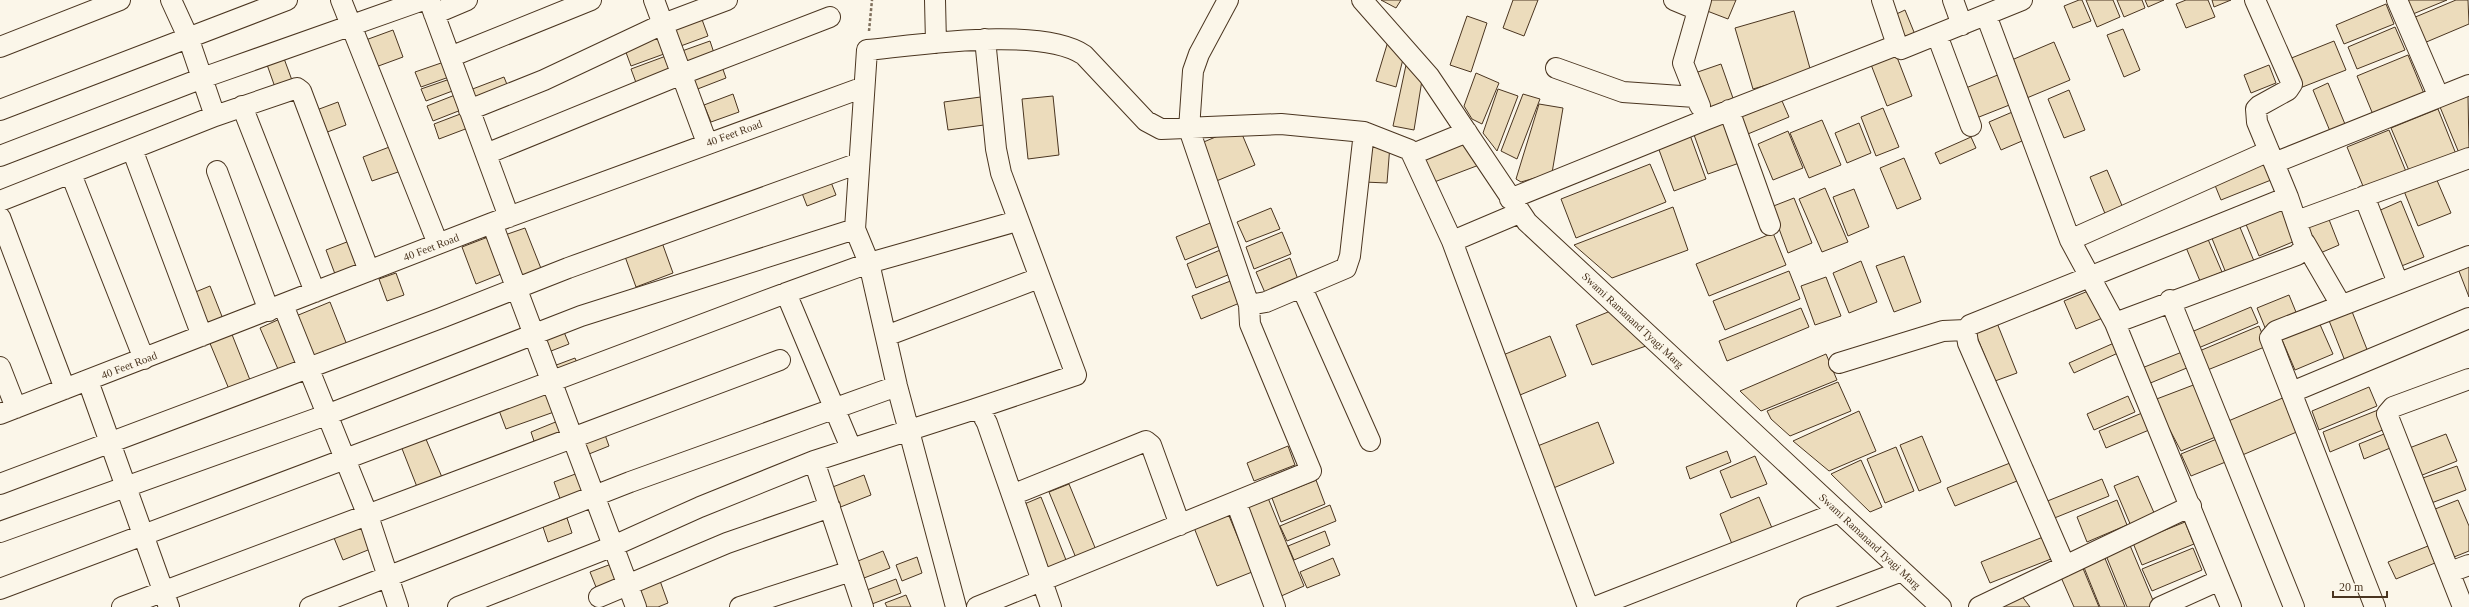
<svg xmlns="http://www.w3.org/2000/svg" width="2469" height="607" font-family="Georgia,serif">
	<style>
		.building { fill: #ecdcbc; stroke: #4a3520 }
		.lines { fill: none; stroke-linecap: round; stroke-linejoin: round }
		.minor-casing { stroke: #4a3520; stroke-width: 22 }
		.path { stroke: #7f6f5c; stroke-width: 2.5; stroke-dasharray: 3 2; stroke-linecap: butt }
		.minor { stroke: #fbf6e9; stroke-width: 20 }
		.labels { text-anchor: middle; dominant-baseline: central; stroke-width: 3; stroke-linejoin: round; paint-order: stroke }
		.street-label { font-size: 11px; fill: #4a3520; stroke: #fbf6e9 }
	</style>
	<rect width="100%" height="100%" fill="#fbf6e9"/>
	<!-- building -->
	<path class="building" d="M1381 0H1401L1396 8Z
		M1513 0H1538L1524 36 1503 28Z
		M1705 0H1736L1728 19 1702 9Z
		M2079 0H2082L2091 21 2073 28 2064 6Z
		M2086 0H2113L2120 17 2097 27Z
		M2117 0H2142L2145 8 2124 17Z
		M2145 0H2164L2148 7Z
		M2186 0H2208L2215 17 2186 28 2176 4Z
		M2212 0H2231L2214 7Z
		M2407 0H2447L2413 14Z
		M2456 0H2468L2469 24 2424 43 2413 18Z
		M2386 4 2394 24 2344 44 2336 25Z
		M1905 10 1916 37 1902 43 1890 17Z
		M1794 11 1811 72 1753 89 1735 28Z
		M700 14 708 36 678 47 671 26Z
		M1467 16 1487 23 1471 72 1450 65Z
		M2395 27 2405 50 2357 69 2348 47Z
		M2123 29 2140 70 2124 77 2107 35Z
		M393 30 403 57 373 68 363 41Z
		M657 35 664 54 631 66 624 47Z
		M1389 38 1404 55 1396 87 1376 81Z
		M710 41 716 59 689 69 682 51Z
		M2334 41 2346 70 2300 88 2289 59Z
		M2054 42 2070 80 2022 100 2007 62Z
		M1895 52 1912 96 1887 106 1870 62Z
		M282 53 293 83 276 90 265 59Z
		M2408 55 2425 96 2374 117 2357 76Z
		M666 56 673 75 638 88 631 69Z
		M720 61 726 78 695 90 688 73Z
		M444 62 449 77 421 87 415 72Z
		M1721 64 1734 101 1706 111 1692 74Z
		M1406 65 1422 80 1414 130 1393 126Z
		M2269 65 2276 83 2251 93 2244 75Z
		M2005 72 2017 102 1974 119 1961 90Z
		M1476 73 1499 83 1482 124 1472 119 1464 106Z
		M504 77 510 92 476 105 470 90Z
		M450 79 455 90 426 101 421 89Z
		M2328 83 2347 129 2332 136 2313 90Z
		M1498 89 1518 96 1497 151 1483 133Z
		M2069 90 2085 130 2064 138 2048 99Z
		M733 94 739 112 711 122 704 105Z
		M1523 94 1540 99 1517 159 1501 151Z
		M1779 94 1789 117 1743 136 1733 112Z
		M455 95 461 110 433 121 427 106Z
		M988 96 991 124 948 130 944 102Z
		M1053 96 1059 155 1028 159 1022 99Z
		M2468 96 2469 149 2459 153 2440 107Z
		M338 102 346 125 322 134 314 111Z
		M1539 104 1563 108 1552 173 1521 182 1516 179Z
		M1883 108 1899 147 1876 156 1861 117Z
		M2438 109 2456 154 2410 173 2391 128Z
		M2017 110 2029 138 2001 150 1989 122Z
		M463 113 468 128 439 139 434 124Z
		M1730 118 1745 161 1708 174 1693 132Z
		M1822 120 1841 165 1809 178 1790 133Z
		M1859 123 1871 153 1847 163 1835 133Z
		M1239 127 1255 165 1214 182 1199 144Z
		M2389 130 2407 174 2365 191 2347 147Z
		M1788 131 1803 168 1773 180 1758 144Z
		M1690 135 1706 179 1674 191 1658 147Z
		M1971 137 1976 148 1940 164 1935 153Z
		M1470 141 1479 165 1429 184 1420 161Z
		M1367 143 1390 145 1387 183 1364 182Z
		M392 146 401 171 372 181 363 157Z
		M1904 158 1921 199 1897 209 1880 168Z
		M2262 158 2271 180 2221 200 2212 178Z
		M1650 164 1666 202 1576 238 1561 199Z
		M2107 170 2123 208 2106 216 2090 177Z
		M829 177 836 195 807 206 800 188Z
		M2436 178 2451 213 2418 226 2404 191Z
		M1825 188 1848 242 1822 252 1799 199Z
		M1854 189 1869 227 1848 236 1833 197Z
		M1794 198 1812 243 1788 253 1771 207Z
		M2401 201 2424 257 2399 267 2376 212Z
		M2280 202 2295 241 2259 256 2243 217Z
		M1673 207 1688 250 1612 278 1574 245Z
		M1271 208 1280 229 1246 242 1237 222Z
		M2328 217 2339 245 2318 254 2306 225Z
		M1215 221 1224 244 1185 260 1176 237Z
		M2239 225 2254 261 2226 273 2211 236Z
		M525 228 544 276 521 285 502 236Z
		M1282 232 1291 254 1254 269 1246 247Z
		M1773 233 1786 265 1709 296 1696 264Z
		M488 237 501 274 476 284 462 247Z
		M660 237 673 273 636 287 623 251Z
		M2207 237 2222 272 2200 281 2185 245Z
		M352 240 361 264 335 274 326 250Z
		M1225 248 1235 272 1196 288 1187 264Z
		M1904 256 1921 302 1894 312 1876 266Z
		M1290 258 1299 282 1266 295 1256 272Z
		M1861 261 1877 302 1849 313 1833 273Z
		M2469 261V297L2457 266Z
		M1789 271 1800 299 1725 330 1713 301Z
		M396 273 404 295 387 301 379 279Z
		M1826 277 1841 316 1815 325 1801 286Z
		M1233 280 1242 302 1201 319 1192 296Z
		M210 286 223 319 206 326 193 293Z
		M2093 289 2105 317 2076 329 2064 301Z
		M2289 295 2298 317 2266 330 2257 308Z
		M330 302 349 350 315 364 296 316Z
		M2251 307 2258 323 2196 349 2189 333Z
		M1801 308 1809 327 1727 361 1719 341Z
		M2351 309 2370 357 2347 366 2328 318Z
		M1613 310 1646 346 1592 365 1576 325Z
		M282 318 303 367 281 376 260 328Z
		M2318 320 2333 354 2295 370 2280 335Z
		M1997 323 2017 373 1995 381 1975 332Z
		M2259 326 2267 346 2205 371 2197 352Z
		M231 332 252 385 231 394 209 341Z
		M564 332 569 344 546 353 541 341Z
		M1550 336 1566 376 1520 395 1503 355Z
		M2114 343 2118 353 2074 373 2069 363Z
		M2187 350 2194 365 2148 384 2142 368Z
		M1826 354 1837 380 1761 411 1740 391Z
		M575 358 580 370 555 379 551 367Z
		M1838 382 1851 411 1790 436 1771 419 1767 411Z
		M2196 384 2218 436 2181 451 2154 400Z
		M545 387 554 412 506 429 497 405Z
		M2369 387 2377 406 2319 430 2312 411Z
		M2128 396 2135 412 2094 430 2087 414Z
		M2285 397 2299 431 2240 456 2226 422Z
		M2378 410 2385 429 2330 452 2323 432Z
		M1859 411 1876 451 1829 471 1793 441Z
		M2142 413 2149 430 2106 448 2099 431Z
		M558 421 564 436 536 447 531 432Z
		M1598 422 1614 463 1551 489 1535 447Z
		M423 432 444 482 419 492 399 441Z
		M604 432 609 446 584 456 579 441Z
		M2389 432 2395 446 2364 459 2359 444Z
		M2446 434 2457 461 2415 478 2404 450Z
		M1922 436 1941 482 1919 491 1900 445Z
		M2219 438 2228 461 2191 476 2181 454Z
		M1288 446 1295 465 1254 481 1247 463Z
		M1896 447 1914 491 1885 503 1867 459Z
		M1727 451 1731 462 1690 479 1686 467Z
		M1755 456 1767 484 1731 498 1720 471Z
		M1861 460 1882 507 1870 512 1831 474Z
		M2010 463 2017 481 1955 506 1947 488Z
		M2457 466 2466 490 2426 505 2417 480Z
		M578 473 587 498 563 507 554 482Z
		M864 475 871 495 838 508 830 488Z
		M2138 476 2155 515 2131 526 2114 486Z
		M2102 479 2109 496 2052 519 2045 502Z
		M1316 480 1325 504 1281 522 1272 498Z
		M1069 484 1096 550 1076 558 1049 492Z
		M1041 497 1066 560 1047 568 1022 505Z
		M1759 497 1772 528 1732 544 1720 514Z
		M1268 498 1304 586 1279 597 1243 509Z
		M2117 500 2127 525 2087 542 2077 517Z
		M2458 500 2469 526V551L2449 559 2430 511Z
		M1330 505 1336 521 1287 541 1280 526Z
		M1227 511 1252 572 1217 586 1193 525Z
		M567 518 572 533 548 542 543 527Z
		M362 521 373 548 343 560 332 533Z
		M2185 522 2194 544 2142 565 2133 543Z
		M1325 531 1330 545 1294 560 1288 546Z
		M2043 537 2051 559 1990 583 1981 562Z
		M2129 543 2155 605 2151 607H2127L2105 553Z
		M2428 546 2435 563 2396 579 2388 562Z
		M2193 548 2202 570 2152 591 2142 569Z
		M883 551 890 568 864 578 858 561Z
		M2104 556 2125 607H2100L2083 565Z
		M917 557 922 573 902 581 896 565Z
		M1333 558 1340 575 1307 588 1300 572Z
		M614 563 621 584 598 592 590 572Z
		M2082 566 2099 607H2074L2060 575Z
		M659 578 668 603 658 607H644L636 587Z
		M896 579 901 593 872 604 867 590Z
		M906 595 911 607H887L885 603Z
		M2021 595 2030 607H2003Z"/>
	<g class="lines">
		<defs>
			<path id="minor" d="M171 0 188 37 215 116
				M341 0 438 244
				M429 0 509 217
				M654 0 707 143
				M935 0 936 43
				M1362 0 1429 76 1527 222 1941 607
				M1674 0 1698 10
				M1882 0 1897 45 1901 49 2022 0
				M1953 0 1962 25
				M2397 0 2438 95
				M434 14 467 0
				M1986 15 2070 240 2115 323
				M1937 35 1971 126
				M0 47 120 0
				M450 57 591 0
				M1556 68 1623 92 1695 97
				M242 106 315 292
				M1700 106 1683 63 1701 0
				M0 110 287 0
				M469 110 544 80 663 24 727 0
				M1729 110 1770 225
				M132 149 202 336
				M486 154 682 74 830 17
				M1413 154 1467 132
				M0 156 208 76 423 0
				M2274 163 2469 85
				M217 171 269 311
				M71 174 144 359
				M2364 196 2398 283
				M1510 199 1705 120 1897 45
				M0 201 215 116 297 88 301 91 369 271
				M0 217 65 389
				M2297 221 2469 158
				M492 223 636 607
				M1460 238 1519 213
				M2070 240 2269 151
				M2305 243 2341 305
				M1302 288 1370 441
				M786 293 851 448
				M2170 300 2294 607
				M283 305 368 516 398 607
				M1249 305 1266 302 1346 268 1350 256 1364 132
				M886 336 1039 278
				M1839 363 1943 331 1966 330
				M0 367 16 408
				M88 381 169 607
				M2292 392 2469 318
				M975 409 1076 375 1001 173 996 149 985 39
				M0 414 492 223 864 87
				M814 461 863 607
				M0 484 441 318 568 268 859 163
				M1012 495 1146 441 1151 445 1180 525
				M1236 502 1275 607
				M0 532 329 414 581 316 855 229
				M2065 566 1968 343 1966 330 1970 325 2288 197
				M2450 572 2469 565
				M0 589 786 293 869 263 1017 221
				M599 597 727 543 830 507
				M122 607 780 360
				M310 607 630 482 897 386
				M458 607 611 547 700 507 814 461 975 409 982 414 987 423 1051 607
				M740 607 851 571
				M956 607 897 386 869 263 855 229 867 50C919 45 1041 26 1084 55L1146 121 1161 129 1281 124 1364 132 1410 150 1452 241 1588 607
				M977 607 1311 471 1250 324 1249 305 1189 129 1193 71 1199 54 1228 0
				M1595 607 1839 512
				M1807 607 1902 571
				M1979 607 2191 506
				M2160 607 2220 580
				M2231 607 2115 323 2297 255 2305 247 2288 197 2257 122 2256 109 2259 106 2288 90 2292 84 2255 0
				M2375 607 2270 338 2276 331 2469 256
				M2463 607 2387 414 2393 407 2469 379"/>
		</defs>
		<!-- minor casing -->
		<use href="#minor" class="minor-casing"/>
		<!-- path -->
		<path class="path" d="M869 31 872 0"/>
		<!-- minor -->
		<use href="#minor" class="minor"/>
	</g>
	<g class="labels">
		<!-- street labels -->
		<g class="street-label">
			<text transform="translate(734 133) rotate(-20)">40 Feet Road</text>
			<text transform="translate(431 247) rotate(-21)">40 Feet Road</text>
			<text transform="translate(1633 320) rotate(43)">Swami Ramanand Tyagi Marg</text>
			<text transform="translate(129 365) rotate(-21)">40 Feet Road</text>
			<text transform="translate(1870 541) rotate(43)">Swami Ramanand Tyagi Marg</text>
		</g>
	</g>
	<!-- scale -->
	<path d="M2333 591v6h54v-6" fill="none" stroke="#4a3520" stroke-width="2"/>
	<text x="2339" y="591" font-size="12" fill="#4a3520" stroke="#fbf6e9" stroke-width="3" paint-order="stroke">20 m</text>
</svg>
